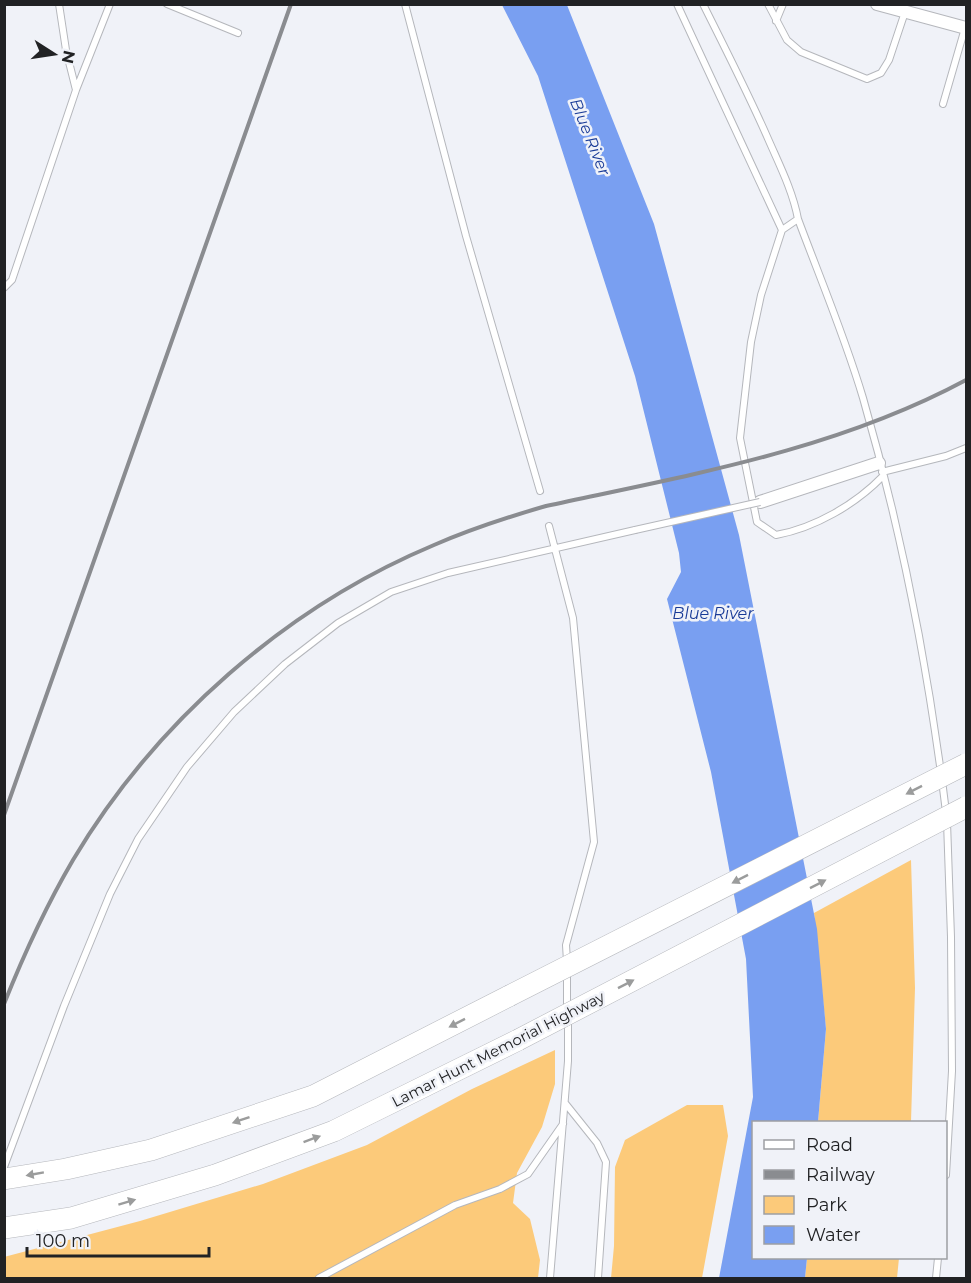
<svg xmlns="http://www.w3.org/2000/svg" width="971" height="1283" font-family="Montserrat,sans-serif">
	<style>
		.green { fill: #fcca7a }
		.water { fill: #799ff1 }
		.lines { fill: none; stroke-linecap: round; stroke-linejoin: round }
		.service-casing { stroke: #b5b7bc; stroke-width: 8 }
		.minor-casing { stroke: #b5b7bc; stroke-width: 14 }
		.motorway-casing { stroke: #b5b7bc; stroke-width: 22 }
		.service { stroke: #fff; stroke-width: 6 }
		.minor { stroke: #fff; stroke-width: 12 }
		.motorway { stroke: #fff; stroke-width: 21 }
		.rail { stroke: #8a8c90; stroke-width: 4 }
		.service-bridge-casing { stroke: #b5b7bc; stroke-width: 8; stroke-linecap: butt }
		.motorway-bridge-casing { stroke: #b5b7bc; stroke-width: 22; stroke-linecap: butt }
		.service-bridge { stroke: #fff; stroke-width: 6 }
		.motorway-bridge { stroke: #fff; stroke-width: 21 }
		.oneway { fill: #9b9c9c }
		.labels { text-anchor: middle; dominant-baseline: central; stroke-width: 5; stroke-linejoin: round; paint-order: stroke }
		.street-label { font-size: 15px; fill: #212224; stroke: #f0f2f8 }
		.water-label { font-size: 16px; font-style: italic; fill: #183a97; stroke: #f0f2f8 }
	</style>
	<rect width="100%" height="100%" fill="#f0f2f8"/>
	<!-- green -->
	<path class="green" d="M911 860 915 988 911 1122H818L826 1029 814 913Z
		M555 1050V1084L542 1127 517 1173 513 1203 530 1219 540 1260 538 1278H5L4 1257 140 1221 263 1184 367 1145 472 1089Z
		M687 1105H723L728 1136 702 1278H611L614 1246 615 1167 625 1140Z
		M807 1258H899L897 1278H805Z"/>
	<!-- water -->
	<path class="water" d="M502 5H567L654 224 739 535 817 929 826 1029 818 1122H754V1258H807L805 1278H719L753 1097 746 959 711 772 667 599 681 572 679 553 635 376 538 76Z"/>
	<g class="lines">
		<defs>
			<path id="service" d="M167 4 238 33
				M405 4 466 236 540 491
				M677 4 782 230 798 219C820 278 845 337 863 398 902 533 929 673 946 812
				M703 4C726 50 749 95 769 141 780 166 793 192 798 219
				M768 4 787 40 801 52 867 79 881 73 889 60 905 12
				M776 21 783 4
				M76 90 110 4
				M943 104 965 28
				M782 230 761 295 751 342 740 438 757 522 776 535C815 528 856 504 883 476
				M4 288 12 280 76 90 66 50 59 4
				M882 472 946 456 966 448
				M549 526 573 618 594 842 566 945 567 961
				M567 972V1009
				M565 1103 597 1143 606 1162 598 1278
				M4 1167 64 1006 110 894 138 839 187 767 234 712 285 664 338 623 391 592 448 573 635 530
				M946 1175 952 1071 951 937 947 822
				M319 1278 455 1205 500 1189 528 1174 563 1124
				M550 1278 568 1061V1019
				M936 1278 938 1258"/>
			<path id="minor" d="M877 4 966 28
				M760 502 879 463"/>
			<path id="motorway" d="M4 1179 66 1169 151 1150 313 1096 509 996
				M4 1228 71 1218 215 1175 334 1131 518 1040"/>
		</defs>
		<!-- service casing -->
		<use href="#service" class="service-casing"/>
		<!-- minor casing -->
		<use href="#minor" class="minor-casing"/>
		<!-- motorway casing -->
		<use href="#motorway" class="motorway-casing"/>
		<!-- service -->
		<use href="#service" class="service"/>
		<!-- minor -->
		<use href="#minor" class="minor"/>
		<!-- motorway -->
		<use href="#motorway" class="motorway"/>
		<!-- rail -->
		<path class="rail" d="M4 815 291 4
			M4 1004C24 954 46 906 73 860 155 722 286 607 434 545 471 529 508 517 546 506 689 475 836 450 966 380"/>
		<defs>
			<path id="service-bridge" d="M635 530 760 502"/>
			<path id="motorway-bridge" d="M509 996 966 764
				M518 1040 966 807"/>
		</defs>
		<!-- service-bridge casing -->
		<use href="#service-bridge" class="service-bridge-casing"/>
		<!-- motorway-bridge casing -->
		<use href="#motorway-bridge" class="motorway-bridge-casing"/>
		<!-- service-bridge -->
		<use href="#service-bridge" class="service-bridge"/>
		<!-- motorway-bridge -->
		<use href="#motorway-bridge" class="motorway-bridge"/>
	</g>
	<!-- one-way arrows -->
	<defs><path id="oneway-solid" d="M-6-.8H1V-3.2L6.5 0L1 3.2V.8H-6Z" transform="scale(1.5)"/></defs>
	<g class="oneway">
		<use href="#oneway-solid" transform="translate(914 790) rotate(153)"/>
		<use href="#oneway-solid" transform="translate(740 879) rotate(153)"/>
		<use href="#oneway-solid" transform="translate(818 884) rotate(-27)"/>
		<use href="#oneway-solid" transform="translate(626 984) rotate(-27)"/>
		<use href="#oneway-solid" transform="translate(457 1023) rotate(153)"/>
		<use href="#oneway-solid" transform="translate(241 1120) rotate(161)"/>
		<use href="#oneway-solid" transform="translate(312 1139) rotate(-20)"/>
		<use href="#oneway-solid" transform="translate(35 1174) rotate(170)"/>
		<use href="#oneway-solid" transform="translate(127 1202) rotate(-17)"/>
	</g>
	<g class="labels">
		<!-- street labels -->
		<g class="street-label">
			<text transform="translate(498 1049) rotate(-27)">Lamar Hunt Memorial Highway</text>
		</g>
		<!-- water labels -->
		<g class="water-label">
			<text transform="translate(590 137) rotate(68)">Blue River</text>
			<text x="713" y="613">Blue River</text>
		</g>
	</g>
	<!-- border -->
	<rect width="971" height="1283" fill="none" stroke="#212224" stroke-width="12"/>
	<!-- legend -->
	<rect x="752" y="1121" width="195" height="138" fill="#f0f2f8" stroke="#9d9fa3" stroke-width="1.5"/>
	<rect x="764" y="1140" width="30" height="9" fill="#ffffff" stroke="#9d9fa3" stroke-width="1.5"/>
	<text x="806" y="1151" font-size="18" fill="#212224">Road</text>
	<rect x="764" y="1170" width="30" height="9" fill="#8a8c90" stroke="#9d9fa3" stroke-width="1.5"/>
	<text x="806" y="1181" font-size="18" fill="#212224">Railway</text>
	<rect x="764" y="1196" width="30" height="18" fill="#fcca7a" stroke="#9d9fa3" stroke-width="1.5"/>
	<text x="806" y="1211" font-size="18" fill="#212224">Park</text>
	<rect x="764" y="1226" width="30" height="18" fill="#799ff1" stroke="#9d9fa3" stroke-width="1.5"/>
	<text x="806" y="1241" font-size="18" fill="#212224">Water</text>
	<!-- north arrow -->
	<g transform="translate(54 54) rotate(102)" stroke="#f0f2f8" stroke-width="4.5" paint-order="stroke">
	<path d="M0-4.5L10 22L0 15L-10 22Z" fill="#212224"/>
	<text y="-9" font-size="16" font-weight="bold" text-anchor="middle" fill="#212224">N</text>
	</g>
	<!-- scale -->
	<path d="M27 1247v9h182v-9" fill="none" stroke="#212224" stroke-width="3"/>
	<text x="36" y="1247" font-size="18" fill="#212224" stroke="#f0f2f8" stroke-width="4.5" paint-order="stroke">100 m</text>
</svg>
